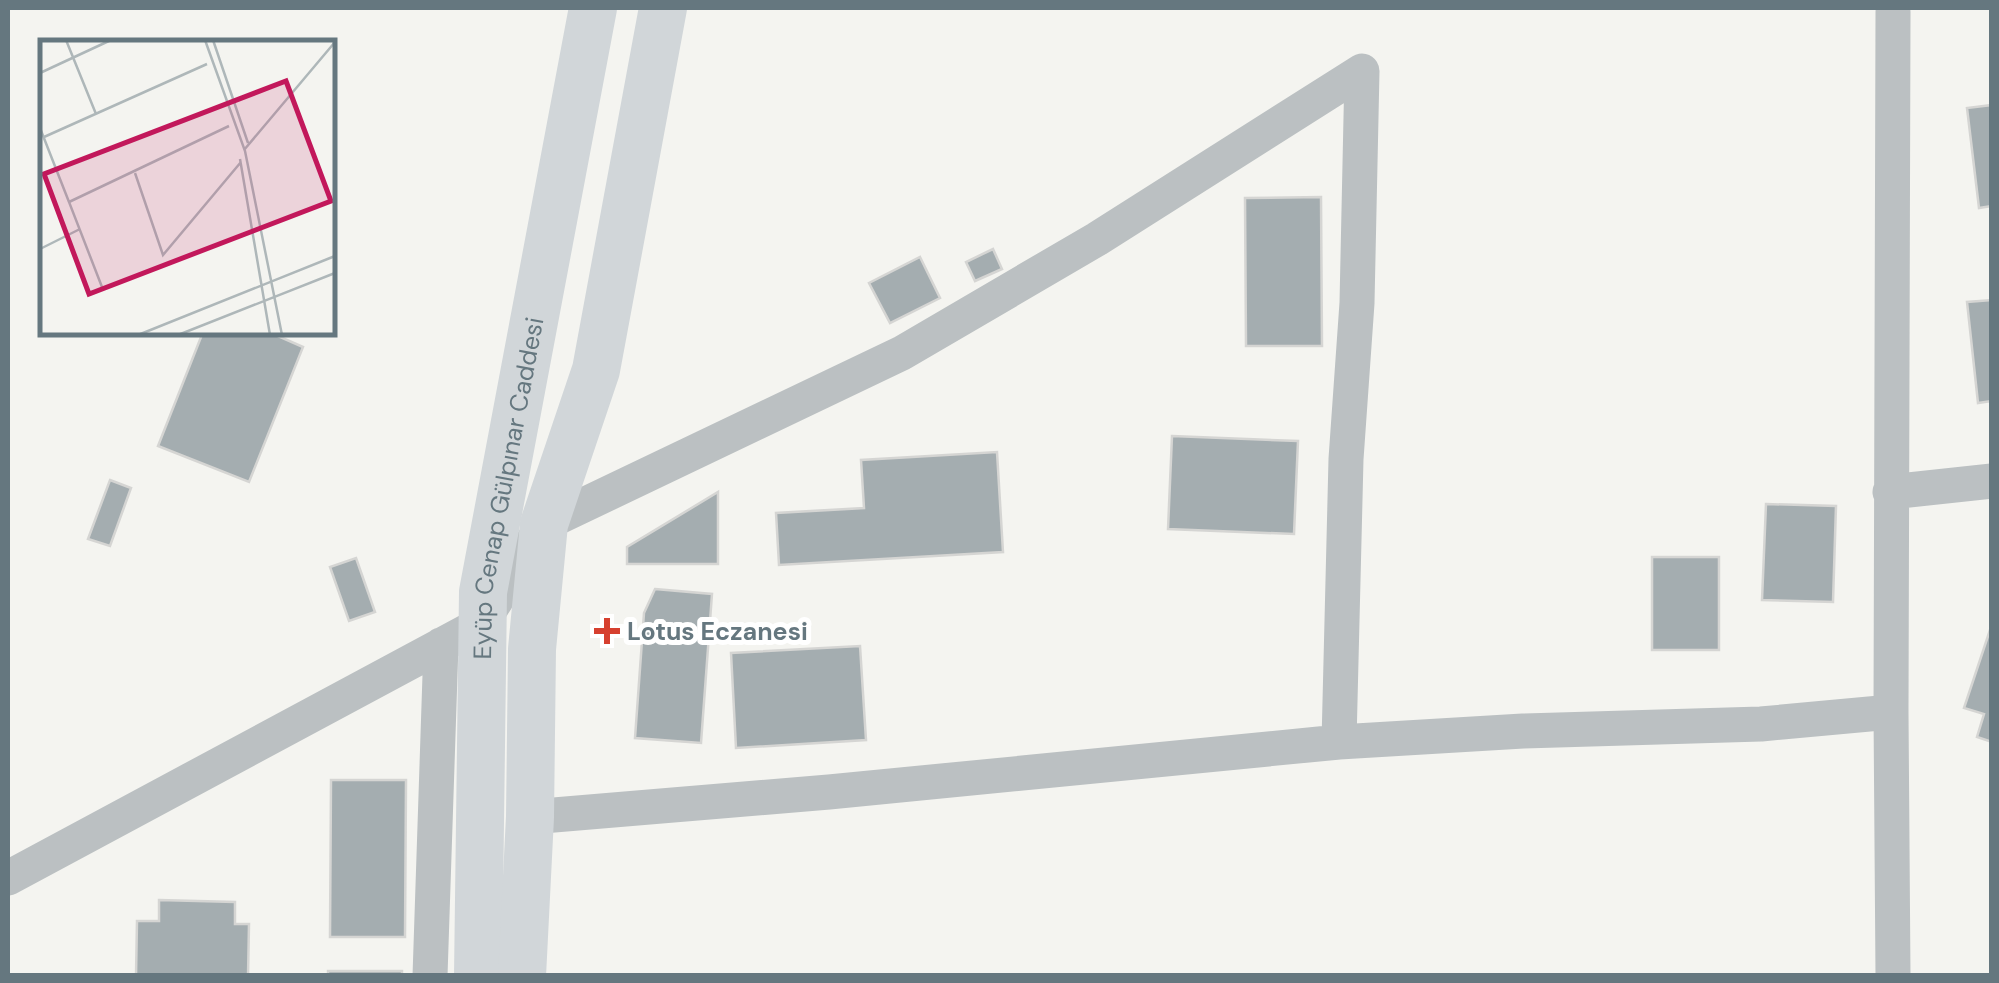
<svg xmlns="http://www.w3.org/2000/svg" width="1999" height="983" font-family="'DM Sans',sans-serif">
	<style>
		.building { fill: #a4adb0; stroke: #d5d5d3; stroke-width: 2.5 }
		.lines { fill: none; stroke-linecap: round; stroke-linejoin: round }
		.street { stroke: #bbc0c2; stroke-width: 35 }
		.secondary { stroke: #d1d6d9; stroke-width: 48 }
		.poi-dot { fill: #d6402f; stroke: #fff; stroke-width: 4 }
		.labels { text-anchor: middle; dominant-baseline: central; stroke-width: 10; stroke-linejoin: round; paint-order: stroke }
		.street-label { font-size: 25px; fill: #65777f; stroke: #fff }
		.poi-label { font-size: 25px; font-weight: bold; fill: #65777f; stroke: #fff; text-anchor: start }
		.inset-road { fill: none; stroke: #aeb7b9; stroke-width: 2.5 }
		.view { fill: #c2185b; fill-opacity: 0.15; stroke: #c2185b; stroke-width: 5 }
		.inset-edge { fill: none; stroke: #65777f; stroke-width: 5 }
	</style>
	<rect width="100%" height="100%" fill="#f4f4f0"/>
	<!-- building -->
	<path class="building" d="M1992 105V206L1979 208 1967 108Z
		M1321 197 1322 346H1246L1245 198Z
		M993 249 1002 269 975 281 966 262Z
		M920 257 940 298 890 323 869 283Z
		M1992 300V401L1978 403 1967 302Z
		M203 332H269L303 347 249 482 158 446Z
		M1172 436 1298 441 1294 534 1168 529Z
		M997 452 1003 552 779 565 776 513 864 508 861 460Z
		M110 480 131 488 110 546 88 539Z
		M718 492V564H627V547Z
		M1766 504 1836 506 1833 602 1762 600Z
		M1652 557H1719V650H1652Z
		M356 558 375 612 349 621 330 567Z
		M655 589 712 594 701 743 635 738 644 613Z
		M1992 624V742L1977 737 1984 714 1964 708Z
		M860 646 866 740 736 748 731 653Z
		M331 780H406L405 937H330Z
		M159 900 235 902V924H249L248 976H136L137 921H159Z
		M328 971H402V976H328Z"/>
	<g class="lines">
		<!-- street -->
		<path class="street" d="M1890 492 1992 481
			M1891 712 1893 976
			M530 817 829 792 1339 742 1523 731 1761 724 1891 712 1893 12
			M8 878 481 624 544 524 902 353 1097 239 1362 71 1357 303 1346 459 1339 742
			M430 976 441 645"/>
		<!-- secondary -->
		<g class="secondary">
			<path id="s1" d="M478 976 483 592 593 8"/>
			<path d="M522 976 530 817 532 649 544 524 596 370 663 8"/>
		</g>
	</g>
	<!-- markers -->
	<path class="poi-dot" d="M602 616h10v10h10v10h-10v10h-10v-10h-10v-10h10z"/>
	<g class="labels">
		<!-- street labels -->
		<g class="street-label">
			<text stroke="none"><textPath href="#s1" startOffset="490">Eyüp Cenap Gülpınar Caddesi</textPath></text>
		</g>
		<!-- poi labels -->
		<g class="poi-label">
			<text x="627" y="631">Lotus Eczanesi</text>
		</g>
	</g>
	<!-- overview -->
	<g transform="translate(40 40)">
		<rect width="295" height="295" fill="#f4f4f0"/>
		<path class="inset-road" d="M26 0 56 74M165 0 205 111 242 295M173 0 208 103M0 33 71 0M0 88 29 162M4 97 167 24M204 110 295 2M200 119 230 295M95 133 123 215 201 122M0 209 40 189M62 247 29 162 189 86M98 295 295 216M138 295 295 233"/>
		<path class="view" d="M246 41 291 161 49 254 4 134Z"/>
		<rect width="295" height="295" class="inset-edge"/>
	</g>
	<!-- border -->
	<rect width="1999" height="983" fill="none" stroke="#65777f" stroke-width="20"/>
</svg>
